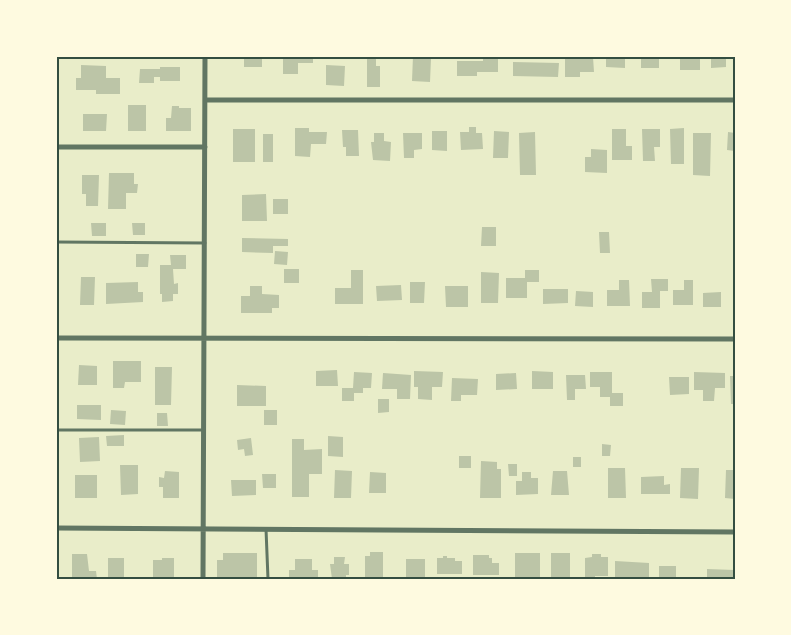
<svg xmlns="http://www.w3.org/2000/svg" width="791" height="635" font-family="'PT Sans',sans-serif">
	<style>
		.building { fill: #bcc5a7 }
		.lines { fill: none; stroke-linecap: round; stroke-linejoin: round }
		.service { stroke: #617663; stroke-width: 3 }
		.minor { stroke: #617663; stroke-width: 5 }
		.neatline { fill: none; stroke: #344e41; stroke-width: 2 }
	</style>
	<rect width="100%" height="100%" fill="#e9edc9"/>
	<!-- building -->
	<path class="building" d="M244 56H262V67H244Z
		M283 56H313V63H298V74H283Z
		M413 56H425V58H431L430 82 412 81Z
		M483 56H498V72H477V76H457V61H483Z
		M606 56H625V68L606 67Z
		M641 56H659V68H641Z
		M711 56H726V67L711 68Z
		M367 57H376V66H380V87H367Z
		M593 57 594 72H580V77H565V58Z
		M680 58H700V70H680Z
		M513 62 559 63 558 77 513 76Z
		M81 65 106 66V78H120V94H96V90H76V78H81Z
		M326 65 345 66 344 86 326 85Z
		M160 67H180V81H160V77H154V83H139L140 69H160Z
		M128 105H146V131H128Z
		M172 106H179V108H191V131H166V118H171Z
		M83 114H107L106 131H83Z
		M469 127H476V133H482L483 149 461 150 460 132H469Z
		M295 128H309V132H327L326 144H311L310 157 295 156Z
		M684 128V164H671L670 129Z
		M233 129H255V162H233Z
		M612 129H626V146H632V160H612Z
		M642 129H660V147H654L655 161H643Z
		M342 130H358L359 156H346V147H343Z
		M432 131H447V151L432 150Z
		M494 131 509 132 508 158H493Z
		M535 132 536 175H520L519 133Z
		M728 132 735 133V151L727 150Z
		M374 133H384V141L391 142 390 161 373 160 371 142H374Z
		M403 133H422V149L414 150V158H404Z
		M693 133H711L710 176 693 175Z
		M263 134H273V162H263Z
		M591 149 607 150V173L585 172V157H591Z
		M109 173H134V184H138L137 193H126V209H108Z
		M82 175H99L98 206H86V194H82Z
		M266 194 267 221H242V195Z
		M273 199H288V214H273Z
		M91 223H106V236H92Z
		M132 223H145V235H133Z
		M482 227H496V246H481Z
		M599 232H609L610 253H600Z
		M242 238 288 239V246H273V253L242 252Z
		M275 251 288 252 287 265 274 264Z
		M136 254H149L148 267H136Z
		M170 255H186V269H173L174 284 178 283V294H173V301L162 302V294H160V265H171Z
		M284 269H299V283H284Z
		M351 270H363V304H335V288H351Z
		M525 270H539V282H527V298H506V278H525Z
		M481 272 499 273 498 303H481Z
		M81 277H95L94 305H80Z
		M651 279H668V291H660V308H642V292H652Z
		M619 280H629L630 306H607V290H619Z
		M684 280H693V305H673V290H684Z
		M138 282V292H143V302L106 304V283Z
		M410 282H425L424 303H410Z
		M401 285 402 300 377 301 376 286Z
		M250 286H262V294L279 295V308H272V313H241V296H250Z
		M445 286H468V307H446Z
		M543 289H568V303L543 304Z
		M576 291 593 292V307L575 306Z
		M721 292V307H703V293Z
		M113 361H141V382H125L124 388H113Z
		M79 365 97 366V385H78Z
		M155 367H172L171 405H155Z
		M337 370 338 386H316V371Z
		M414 371 443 372 442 387H432V400L418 399V387H414Z
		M532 371 553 372V389H532Z
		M354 372 372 373 371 388H363V393H354V401H342V388H353Z
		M590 372H612V393H623V406H610V397H600V387H590Z
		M694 372 725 373V388H715L714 401H703V390H694Z
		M383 373 411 375 410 399H397V389H382Z
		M516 373 517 389 496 390V374Z
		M566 375H585L586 389H575V400H567Z
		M730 376H735V404H731Z
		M669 377H689V394L670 395Z
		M452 378 478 379 477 395H461V401H451Z
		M237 385 266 386V406H237Z
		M378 399H389V412L378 413Z
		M77 405H101V420L77 419Z
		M111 410 126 411 125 425 110 424Z
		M264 410H277V425H264Z
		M157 413H167L168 426H157Z
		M124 435V446H107L106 436Z
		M328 436 343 437V457L328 456Z
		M99 437 100 461 80 462 79 438Z
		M251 438 253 455 245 456 244 449 238 450 237 440Z
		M292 439H304V450L322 449V474H309V497H292Z
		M602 444 611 445 610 456H602Z
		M459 456H471V468H459Z
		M573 457H581V467H573Z
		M481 461 497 462V469H501V498H480Z
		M508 464H517V476H509Z
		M120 465H138V494L121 495Z
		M608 468H625L626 498H608Z
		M681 468H699L698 499 680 498Z
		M335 470 352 471 351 498H334Z
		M726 470H735V499L725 498Z
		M165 471 179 472V498H163V487H159V477L164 478Z
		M553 471H567L569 495H551Z
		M370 472 386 473V493H369Z
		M522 472H531V478H538V494L516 495V481H522Z
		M262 474H276V488H263Z
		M75 475H97V498H75Z
		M664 476V485L670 484V494H641V477Z
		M231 480H256V495L232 496Z
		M370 552H383V579H365V556H370Z
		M223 553H257V579H217V560H223Z
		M515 553H540V579H515Z
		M551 553H570V579H551Z
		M72 554H87L89 571H96L97 579H72Z
		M592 554H601V557H608V576H595V579H585V558L592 557Z
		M473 555H489V558H492V563H499V575H473Z
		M443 556H447V558H455V561H462V574H437V558H443Z
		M334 557H345L344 564H349V575H346V579H332L330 564H334Z
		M108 558H124V579H108Z
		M162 558H174V579H153V560H162Z
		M295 559H312V570H318V579H289V570H295Z
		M406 559H425V579H406Z
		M615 561 649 563V579H615Z
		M659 566H676V579H659Z
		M707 569 735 570V579H707Z"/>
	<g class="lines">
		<!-- service -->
		<path class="service" d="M56 56H76
			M106 56H166
			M56 242 205 243
			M56 430H203
			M266 529 268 579"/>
		<!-- minor -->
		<path class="minor" d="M205 100H735
			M56 147H205
			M56 338 735 339
			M56 528 735 532
			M203 579 205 56"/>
	</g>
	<!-- border -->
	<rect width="791" height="635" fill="none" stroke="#fefae0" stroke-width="115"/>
	<rect x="58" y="58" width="676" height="520" class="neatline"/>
</svg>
